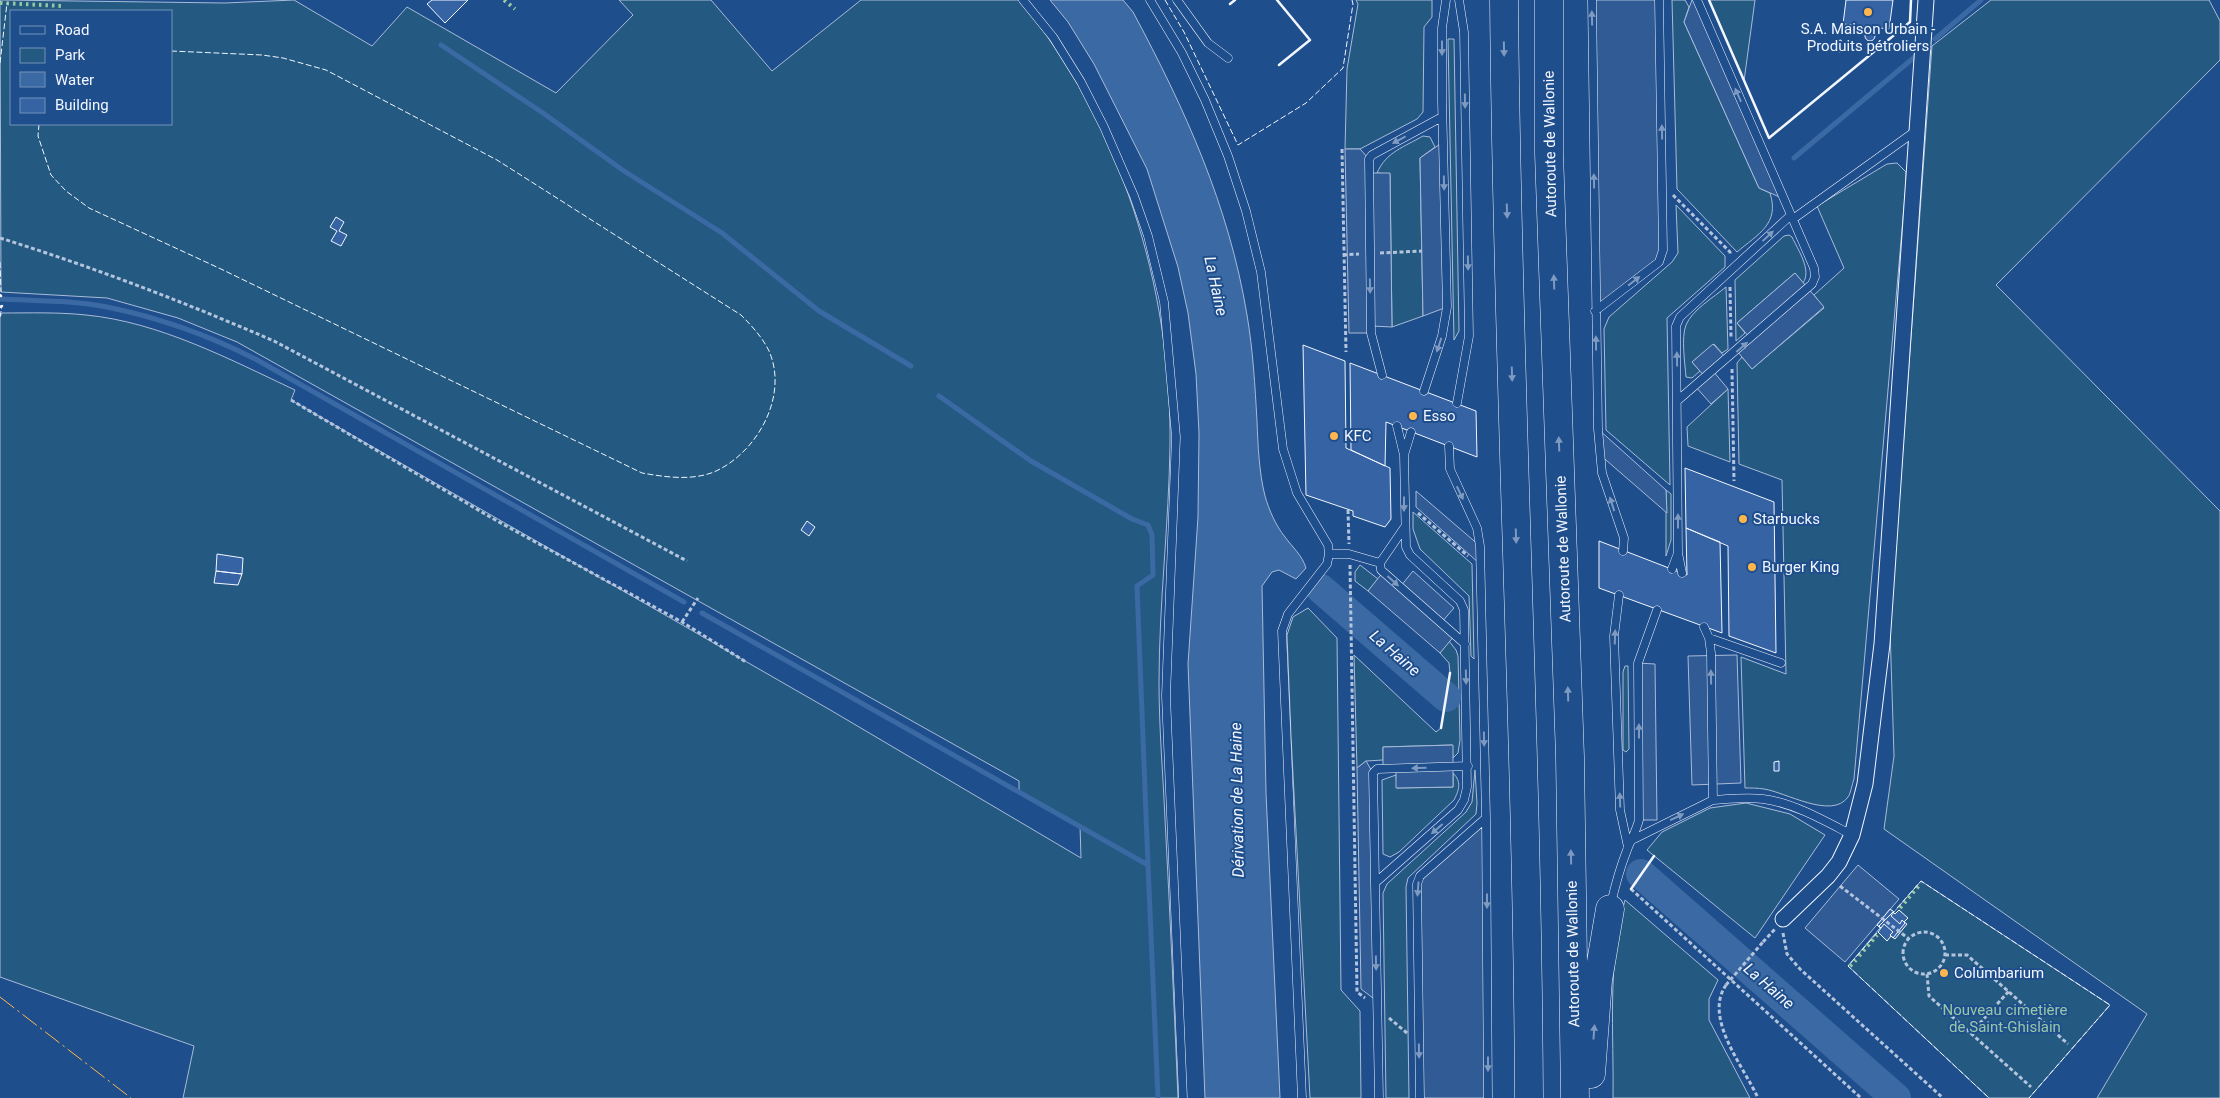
<svg xmlns="http://www.w3.org/2000/svg" width="2220" height="1098" font-family="Roboto,sans-serif">
	<style>
		.green { fill: #245a82; stroke: #a8bbd7; fill-rule: evenodd }
		.parking { fill: #305b95; stroke: #a8bbd7 }
		.water { fill: #3b69a3; stroke: #a8bbd7 }
		.lines { fill: none; stroke-linecap: round; stroke-linejoin: round }
		.stream { stroke: #3b69a3; stroke-width: 5 }
		.river { stroke: #3b69a3; stroke-width: 30 }
		.building { fill: #3563a3; stroke: #f2f6ff }
		.service-casing { stroke: #f2f6ff; stroke-width: 9 }
		.minor-casing { stroke: #f2f6ff; stroke-width: 17 }
		.motorway-casing { stroke: #f2f6ff; stroke-width: 29 }
		.path { stroke: #b3c4dc; stroke-width: 3; stroke-dasharray: 4 2.5; stroke-linecap: butt }
		.service { stroke: #1f4e8c; stroke-width: 8 }
		.minor { stroke: #1f4e8c; stroke-width: 15 }
		.motorway { stroke: #1f4e8c; stroke-width: 28 }
		.path-bridge { stroke: #b3c4dc; stroke-width: 3; stroke-dasharray: 4 2.5; stroke-linecap: butt }
		.hedge { stroke: #97c8a6; stroke-width: 4; stroke-dasharray: 2.5 4; stroke-linecap: butt }
		.fence { stroke: #f2f6ff; stroke-width: 1; stroke-dasharray: 6 2.5; stroke-linecap: butt }
		.wall { stroke: #f2f6ff; stroke-width: 2.5 }
		.power { stroke: #ffb74d; stroke-width: 1; stroke-dasharray: 18 4 2.5 4; stroke-linecap: butt }
		.oneway { fill: #7e9ac0 }
		.poi-dot { fill: #ffb74d; stroke: #1f4e8c; stroke-width: 2 }
		.labels { text-anchor: middle; dominant-baseline: central; stroke-width: 4; stroke-linejoin: round; paint-order: stroke }
		.poi-label { font-size: 15px; fill: #f2f6ff; stroke: #1f4e8c; text-anchor: start }
		.street-label { font-size: 15px; fill: #f2f6ff; stroke: #1f4e8c }
		.park-label { font-size: 15px; fill: #97c8a6; stroke: #1f4e8c }
		.water-label { font-size: 16px; font-style: italic; fill: #f2f6ff; stroke: #1f4e8c }
	</style>
	<rect width="100%" height="100%" fill="#1f4e8c"/>
	<!-- green -->
	<path class="green" d="M0 0 225 3 294 0 372 46 407 7 556 93 633 15 619 0H711L772 71 861 0H1019C1120 120 1172 288 1170 444 1169 523 1159 603 1159 683 1159 728 1163 774 1165 819 1170 912 1174 1005 1178 1098H183L194 1046 0 977V317L2 313C30 313 58 312 86 315 159 322 229 359 295 390L291 400 832 711 1081 858 1080 826 1019 792V781L237 342 178 318 107 298 1 292ZM11 11H171V124H11Z
		M1356 0H1432V17L1424 27 1423 112 1417 119 1360 149H1345L1347 69 1358 4Z
		M1672 0H1685L1689 7 1684 22 1759 188 1770 193C1780 224 1758 234 1737 252L1677 189Z
		M1709 0H1755L1744 81Z
		M1991 0H2209L2220 21V60L1996 285 2220 511V1098H2097L2147 1014 1884 829 1894 756 1890 628 1932 46Z
		M1448 39H1454L1459 331 1454 340Z
		M1423 136 1430 137 1435 147 1420 158 1423 316 1392 327 1390 174 1377 173C1386 152 1404 147 1423 136Z
		M1897 163 1906 172V184L1854 779C1852 784 1851 793 1848 797 1832 820 1785 792 1764 789 1758 788 1751 788 1745 788L1741 657 1786 674 1782 480 1739 464 1737 363 1742 357 1752 369 1824 308 1814 295 1844 268 1817 206 1887 164Z
		M1676 205 1725 256V267L1667 318 1670 485 1606 430 1604 329 1609 317 1672 262 1678 253Z
		M1789 235 1792 237C1798 250 1812 270 1803 283L1795 273 1737 323 1745 333 1736 341 1735 280 1784 236Z
		M1726 287 1728 349 1722 353 1714 344 1692 362 1700 371 1692 378 1686 377C1685 364 1681 337 1686 325 1692 310 1714 297 1726 287Z
		M1728 389 1730 462 1688 446 1687 427Z
		M1666 490 1671 494V540L1666 556Z
		M1413 512 1472 564 1474 659 1471 656 1469 596 1420 549 1413 529Z
		M1360 565 1378 579 1368 591 1355 581V572Z
		M1308 608 1337 638 1341 990 1360 1011 1361 1098H1310L1291 736 1287 635 1293 617Z
		M1449 641 1456 650 1458 656 1460 740 1458 753 1453 758 1452 745 1383 747V760L1366 761 1357 768 1354 655 1436 732 1441 728 1450 673 1449 663 1440 653Z
		M1625 666H1628L1629 749 1626 752 1623 750V672Z
		M1475 770 1477 803 1476 814 1408 878 1406 887 1409 1098H1386L1383 893 1387 884 1466 812 1472 802Z
		M1453 773C1462 782 1459 790 1454 800L1399 852 1390 857 1383 854 1382 780 1396 775 1397 788 1453 787Z
		M1746 803 1790 814 1825 835 1755 938 1647 850 1662 832 1710 808Z
		M1921 881 2110 1005 2029 1098H1989L1848 966 1880 928 1877 925 1890 909 1894 912Z
		M1625 900 1718 980 1709 999V1020L1750 1098H1613C1614 1033 1607 963 1625 900Z"/>
	<!-- parking -->
	<path class="parking" d="M1592 0H1659L1663 184 1659 262 1595 311Z
		M1692 0H1697L1784 199 1759 188 1684 22Z
		M1443 142 1447 307 1423 316 1420 158Z
		M1345 149H1360L1369 159V173H1390L1392 327 1371 326V333H1349Z
		M1795 273 1824 307 1752 369 1737 351 1751 339 1737 323Z
		M1713 344 1727 359 1713 371 1728 389 1711 404 1695 386 1705 377 1692 362Z
		M1598 429 1666 490 1667 513 1599 454Z
		M1416 491 1480 546V564L1416 507Z
		M1413 571 1454 608 1441 623 1455 635 1440 653 1368 591 1383 572 1400 587Z
		M1737 655 1741 783 1692 785 1688 656Z
		M1638 663 1655 664 1657 820H1639Z
		M1453 745V787L1396 788V768L1383 769V747Z
		M1366 761 1373 773 1377 1001 1361 989 1357 768Z
		M1486 818 1488 1098H1420V876Z
		M1858 865 1899 899 1845 962 1805 928Z"/>
	<!-- water -->
	<path class="water" d="M1050 0H1123L1133 12C1185 109 1229 206 1247 315 1253 350 1255 386 1257 421 1258 446 1259 472 1265 496 1269 510 1276 526 1285 537 1293 548 1302 555 1306 568L1296 579 1279 570 1272 572 1262 586 1266 793 1280 1098H1205L1188 664 1198 517 1199 433 1196 374 1188 313 1178 267 1147 169 1094 64 1068 22Z"/>
	<g class="lines">
		<!-- stream -->
		<path class="stream" d="M1935 39 1981 0
			M441 45 543 113 624 171 722 233 819 311 911 366
			M1794 158 1917 55
			M0 299C36 301 72 300 107 307 161 318 211 336 259 361L684 602
			M939 396 1031 461 1132 519 1148 525 1152 535 1153 575 1137 586 1148 865
			M702 613 1148 865 1158 1098"/>
		<!-- river -->
		<path class="river" d="M1321 589 1446 697
			M1641 874 1896 1098"/>
	</g>
	<!-- building -->
	<path class="building" d="M432 0H468L445 23 427 4Z
		M1846 0H1893L1889 29 1843 24Z
		M1865 36a5 5 0 1 1 10 0a5 5 0 1 1-10 0Z
		M1841 40 1844 51 1839 52 1836 41Z
		M336 217 344 222 339 231 347 235 341 246 331 241 337 231 330 227Z
		M1303 345 1345 361 1346 448 1390 468 1391 519 1385 527 1353 516V511L1306 495Z
		M1350 363 1476 411 1477 457 1386 422 1385 466 1351 450Z
		M1685 468 1774 502 1776 653 1729 636 1728 546 1686 528Z
		M807 521 815 527 809 536 801 530Z
		M1686 528 1720 542 1722 633 1599 588V541L1687 575Z
		M217 554 243 558 242 574 216 571Z
		M216 571 242 574 238 585 214 583Z
		M1779 761V771H1774V762Z
		M1890 909 1894 912 1891 916 1900 924 1902 920 1905 923 1893 938 1890 935 1893 932 1884 924 1881 928 1877 925Z
		M1899 910 1908 918 1904 922 1907 924 1895 939 1891 936 1887 941 1878 932 1881 928 1879 926 1893 912 1895 914Z"/>
	<g class="lines">
		<defs>
			<path id="service" d="M1023 0 1053 37 1081 82 1104 127 1134 196 1148 236 1164 302 1176 437 1166 696 1183 1098
				M1150 0 1182 53 1205 100 1228 156 1246 211 1261 272 1283 449 1297 493 1328 545 1329 554 1327 564 1288 614 1282 631 1302 1098
				M1177 0 1208 43 1228 58
				M1592 0 1598 429 1602 473 1624 538 1623 551
				M1793 219 1917 130
				M1595 311 1659 262 1663 250 1659 0
				M1382 375 1371 333 1369 159 1372 155 1442 117
				M1424 391 1442 336 1447 307 1442 101V28L1446 0
				M1677 401 1812 284 1815 277 1814 268 1791 215
				M1457 403 1469 336 1464 32 1459 0
				M1449 446 1450 469 1477 528 1480 546 1486 818 1488 1098
				M1404 455 1411 432
				M1404 528 1380 563 1381 570 1465 644
				M1678 553 1682 573
				M1329 554H1349L1380 563
				M1672 569 1678 553 1676 326 1680 317 1791 215 1697 0
				M1619 595 1614 636 1620 810 1628 847
				M1709 638 1781 663
				M1713 800C1730 799 1746 797 1763 799 1794 803 1825 821 1852 835
				M1634 839 1713 800 1711 653 1709 638 1704 627
				M1375 883 1373 773 1377 769 1468 766
				M1611 904C1615 886 1620 868 1627 850 1631 840 1636 831 1639 820L1638 663 1657 610
				M1379 1098 1375 883 1458 810 1464 800 1467 787 1464 610 1460 601 1410 555 1406 547 1404 455 1397 426
				M1420 1098 1417 884 1420 876 1486 818"/>
			<path id="minor" d="M1783 919 1828 876 1839 862 1852 835 1865 784 1882 644 1926 0"/>
			<path id="motorway" d="M1504 0C1507 366 1527 732 1529 1098
				M1549 0V153L1570 757 1575 1098
				M1591 1074 1598 980 1610 909"/>
		</defs>
		<!-- service casing -->
		<use href="#service" class="service-casing"/>
		<!-- minor casing -->
		<use href="#minor" class="minor-casing"/>
		<!-- motorway casing -->
		<use href="#motorway" class="motorway-casing"/>
		<!-- path -->
		<path class="path" d="M1342 149 1346 352
			M1673 195 1730 252V255
			M0 238C93 267 184 302 274 341L687 561
			M1380 253 1422 251
			M1343 255 1359 254
			M1730 287 1731 338
			M1732 369 1734 481
			M291 400 497 521 682 622 746 662
			M1348 510 1349 544
			M1418 513 1468 556
			M1350 565 1357 992 1365 998
			M682 622 698 598
			M1840 886 1909 939
			M1631 889 1861 1098
			M1903 953a21 21 0 1 1 42 0a21 21 0 1 1-42 0Z
			M1783 933 1787 954 1800 969 1943 1098
			M1763 942 1775 929
			M1945 955H1967L2068 1044
			M1927 974 1929 996 2031 1087
			M1726 985C1703 1018 1744 1067 1758 1098
			M1389 1018 1407 1033
			M1971 1033 2009 991"/>
		<!-- service -->
		<use href="#service" class="service"/>
		<!-- minor -->
		<use href="#minor" class="minor"/>
		<!-- motorway -->
		<use href="#motorway" class="motorway"/>
		<!-- path-bridge -->
		<path class="path-bridge" d="M1726 985 1763 942"/>
		<!-- hedge -->
		<path class="hedge" d="M504 0 515 9
			M0 3 63 6
			M1900 908 1921 883
			M1859 956 1877 935
			M1850 966 1856 960"/>
		<!-- fence -->
		<path class="fence" d="M1165 0 1184 32 1238 145 1306 103 1343 68 1353 4 1352 0
			M0 63 7 3
			M39 124 38 136 51 175 66 191 89 208 221 269 642 473C665 477 691 481 714 472 757 453 789 396 769 351 763 338 751 325 741 315L497 160 326 70 283 58 262 55 171 51
			M0 262 1 292
			M0 317 2 306
			M1897 908 1921 881 2110 1005 2029 1098
			M1877 933 1848 966 1989 1098"/>
		<!-- wall -->
		<path class="wall" d="M1277 0 1310 40 1279 65
			M1709 0 1769 138 1910 22 1911 0
			M1230 4 1235 0
			M0 295 1 296
			M0 307 2 306
			M1441 728 1450 673
			M1631 889 1654 856"/>
		<!-- power -->
		<path class="power" d="M0 997 131 1098"/>
	</g>
	<!-- one-way arrows -->
	<defs><path id="oneway-solid" d="M-6-.8H1V-3.2L6.5 0L1 3.2V.8H-6Z" transform="scale(1.25)"/></defs>
	<g class="oneway">
		<use href="#oneway-solid" transform="translate(1592 18) rotate(-91)"/>
		<use href="#oneway-solid" transform="translate(1442 48) rotate(90)"/>
		<use href="#oneway-solid" transform="translate(1504 49) rotate(89)"/>
		<use href="#oneway-solid" transform="translate(1738 95) rotate(-114)"/>
		<use href="#oneway-solid" transform="translate(1465 101) rotate(89)"/>
		<use href="#oneway-solid" transform="translate(1662 132) rotate(-91)"/>
		<use href="#oneway-solid" transform="translate(1399 140) rotate(152)"/>
		<use href="#oneway-solid" transform="translate(1594 181) rotate(-91)"/>
		<use href="#oneway-solid" transform="translate(1444 183) rotate(89)"/>
		<use href="#oneway-solid" transform="translate(1507 211) rotate(88)"/>
		<use href="#oneway-solid" transform="translate(1768 236) rotate(-43)"/>
		<use href="#oneway-solid" transform="translate(1468 263) rotate(89)"/>
		<use href="#oneway-solid" transform="translate(1634 281) rotate(-38)"/>
		<use href="#oneway-solid" transform="translate(1554 282) rotate(-92)"/>
		<use href="#oneway-solid" transform="translate(1370 286) rotate(89)"/>
		<use href="#oneway-solid" transform="translate(1596 343) rotate(-91)"/>
		<use href="#oneway-solid" transform="translate(1439 345) rotate(108)"/>
		<use href="#oneway-solid" transform="translate(1742 347) rotate(-41)"/>
		<use href="#oneway-solid" transform="translate(1677 359) rotate(-91)"/>
		<use href="#oneway-solid" transform="translate(1512 374) rotate(88)"/>
		<use href="#oneway-solid" transform="translate(1559 444) rotate(-92)"/>
		<use href="#oneway-solid" transform="translate(1460 493) rotate(65)"/>
		<use href="#oneway-solid" transform="translate(1404 504) rotate(90)"/>
		<use href="#oneway-solid" transform="translate(1612 504) rotate(-108)"/>
		<use href="#oneway-solid" transform="translate(1678 521) rotate(-90)"/>
		<use href="#oneway-solid" transform="translate(1516 536) rotate(88)"/>
		<use href="#oneway-solid" transform="translate(1393 581) rotate(42)"/>
		<use href="#oneway-solid" transform="translate(1615 637) rotate(-88)"/>
		<use href="#oneway-solid" transform="translate(1466 677) rotate(89)"/>
		<use href="#oneway-solid" transform="translate(1711 677) rotate(-91)"/>
		<use href="#oneway-solid" transform="translate(1568 694) rotate(-92)"/>
		<use href="#oneway-solid" transform="translate(1639 731) rotate(-90)"/>
		<use href="#oneway-solid" transform="translate(1484 739) rotate(89)"/>
		<use href="#oneway-solid" transform="translate(1419 768) rotate(178)"/>
		<use href="#oneway-solid" transform="translate(1620 800) rotate(-92)"/>
		<use href="#oneway-solid" transform="translate(1677 817) rotate(-25)"/>
		<use href="#oneway-solid" transform="translate(1437 829) rotate(139)"/>
		<use href="#oneway-solid" transform="translate(1571 857) rotate(-91)"/>
		<use href="#oneway-solid" transform="translate(1418 889) rotate(94)"/>
		<use href="#oneway-solid" transform="translate(1487 901) rotate(90)"/>
		<use href="#oneway-solid" transform="translate(1376 963) rotate(89)"/>
		<use href="#oneway-solid" transform="translate(1594 1032) rotate(-86)"/>
		<use href="#oneway-solid" transform="translate(1419 1051) rotate(89)"/>
		<use href="#oneway-solid" transform="translate(1488 1064) rotate(90)"/>
	</g>
	<!-- markers -->
	<g class="poi-dot">
		<circle cx="1868" cy="12" r="5"/>
		<circle cx="1413" cy="416" r="5"/>
		<circle cx="1334" cy="436" r="5"/>
		<circle cx="1743" cy="519" r="5"/>
		<circle cx="1752" cy="567" r="5"/>
		<circle cx="1944" cy="973" r="5"/>
	</g>
	<g class="labels">
		<!-- poi labels -->
		<g class="poi-label">
			<text x="1868" y="29" text-anchor="middle">S.A. Maison Urbain -<tspan x="1868" dy="17">Produits pétroliers</tspan></text>
			<text x="1423" y="416">Esso</text>
			<text x="1344" y="436">KFC</text>
			<text x="1753" y="519">Starbucks</text>
			<text x="1762" y="567">Burger King</text>
			<text x="1954" y="973">Columbarium</text>
		</g>
		<!-- street labels -->
		<g class="street-label">
			<text transform="translate(1550 144) rotate(-91)">Autoroute de Wallonie</text>
			<text transform="translate(1563 549) rotate(-92)">Autoroute de Wallonie</text>
			<text transform="translate(1573 954) rotate(-91)">Autoroute de Wallonie</text>
		</g>
		<!-- park labels -->
		<g class="park-label">
			<text x="2005" y="1010">Nouveau cimetière<tspan x="2005" dy="17">de Saint-Ghislain</tspan></text>
		</g>
		<!-- water labels -->
		<g class="water-label">
			<text transform="translate(1216 286) rotate(78)">La Haine</text>
			<text transform="translate(1395 653) rotate(41)">La Haine</text>
			<text transform="translate(1237 800) rotate(-91)">Dérivation de La Haine</text>
			<text transform="translate(1769 986) rotate(41)">La Haine</text>
		</g>
	</g>
	<!-- legend -->
	<rect x="10" y="10" width="162" height="115" fill="#1f4e8c" stroke="#7391ba"/>
	<rect x="20" y="26" width="25" height="8" fill="#1f4e8c" stroke="#7391ba"/>
	<text x="55" y="35" font-size="15" fill="#f2f6ff">Road</text>
	<rect x="20" y="48" width="25" height="15" fill="#245a82" stroke="#7391ba"/>
	<text x="55" y="60" font-size="15" fill="#f2f6ff">Park</text>
	<rect x="20" y="72" width="25" height="15" fill="#3b69a3" stroke="#7391ba"/>
	<text x="55" y="85" font-size="15" fill="#f2f6ff">Water</text>
	<rect x="20" y="98" width="25" height="15" fill="#3563a3" stroke="#7391ba"/>
	<text x="55" y="110" font-size="15" fill="#f2f6ff">Building</text>
</svg>
